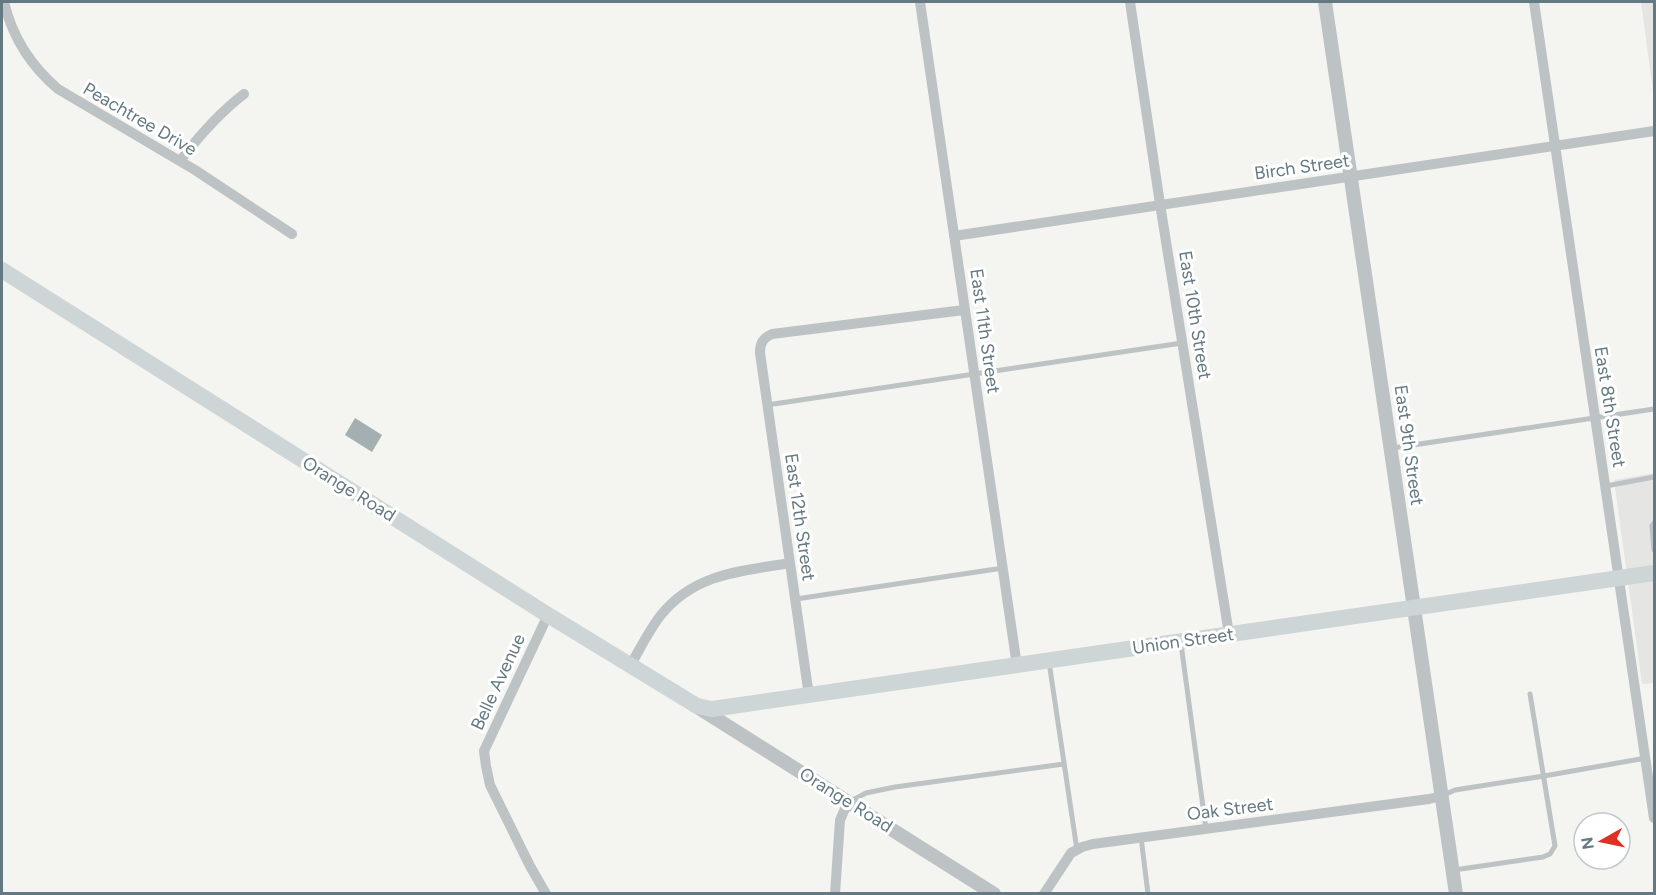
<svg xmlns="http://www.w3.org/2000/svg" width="1656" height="895" font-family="Figtree,sans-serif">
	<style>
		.built { fill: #e5e5e4 }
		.building { fill: #a4afb2 }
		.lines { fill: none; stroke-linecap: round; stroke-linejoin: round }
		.service { stroke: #bdc2c4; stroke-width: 5 }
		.minor { stroke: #bdc2c4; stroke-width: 10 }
		.tertiary { stroke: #bdc2c4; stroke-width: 14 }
		.secondary { stroke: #ced5d7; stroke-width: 16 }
		.labels { text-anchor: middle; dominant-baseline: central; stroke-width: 6; stroke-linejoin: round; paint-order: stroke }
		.street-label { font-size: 18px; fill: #647981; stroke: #fff }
	</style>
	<rect width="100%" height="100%" fill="#f4f4f0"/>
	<!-- built -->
	<path class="built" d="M1641 2H1654V99Z
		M1654 473V683L1642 684 1614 480Z"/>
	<!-- building -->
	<path class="building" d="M355 418 382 435 372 452 345 435Z"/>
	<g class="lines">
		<!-- service -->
		<path class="service" d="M767 405 1182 343
			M1393 448 1654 409
			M1606 486 1654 477
			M1654 523 1652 526 1654 550
			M796 599 1003 568
			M1181 644 1206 829
			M1049 662 1077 850
			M1444 795 1455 790 1544 776 1646 758
			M851 801 866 793 895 787 1064 764
			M1141 837 1148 894
			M1454 870 1543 857 1550 854 1555 846 1530 694"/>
		<!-- minor -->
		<path class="minor" d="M4 2C12 36 31 66 58 89L195 170 292 234
			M920 2 1017 666
			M1130 2 1160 204 1229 634
			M1534 2 1654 818
			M180 161C199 136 219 113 244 94
			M954 236 1654 131
			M630 666C640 649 649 630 661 615 695 573 742 571 790 563
			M809 696 760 353C760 343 763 338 772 334L964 310
			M546 894 530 866 490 785 486 766 484 751 548 615
			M835 894 840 820 848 802
			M1044 894 1071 853 1082 847 1093 844 1429 799 1442 796"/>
		<!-- tertiary -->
		<path class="tertiary" d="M1325 2 1456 894
			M699 708 994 894"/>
		<!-- secondary -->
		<path class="secondary" d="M2 270 548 615 697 706 712 709 1654 573"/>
	</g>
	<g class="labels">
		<!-- street labels -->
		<g class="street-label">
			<text transform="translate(140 119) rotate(30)">Peachtree Drive</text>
			<text transform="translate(1302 167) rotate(-8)">Birch Street</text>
			<text transform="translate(1195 315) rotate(81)">East 10th Street</text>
			<text transform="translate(985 331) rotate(82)">East 11th Street</text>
			<text transform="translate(1610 407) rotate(81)">East 8th Street</text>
			<text transform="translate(1409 445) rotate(82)">East 9th Street</text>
			<text transform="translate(349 489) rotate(32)">Orange Road</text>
			<text transform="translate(800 517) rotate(82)">East 12th Street</text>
			<text transform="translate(1183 641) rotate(-8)">Union Street</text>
			<text transform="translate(498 682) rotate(-65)">Belle Avenue</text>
			<text transform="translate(846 800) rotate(32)">Orange Road</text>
			<text transform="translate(1230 809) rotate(-7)">Oak Street</text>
		</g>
	</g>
	<!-- border -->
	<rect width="1656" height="895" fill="none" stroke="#647981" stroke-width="6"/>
	<!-- north arrow -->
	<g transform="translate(1602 841) rotate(261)"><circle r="28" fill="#ffffff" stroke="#c1c9cd" stroke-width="1.5"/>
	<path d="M0-4.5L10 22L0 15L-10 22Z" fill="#e03025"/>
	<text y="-9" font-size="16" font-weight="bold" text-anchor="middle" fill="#647981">N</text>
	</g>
</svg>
